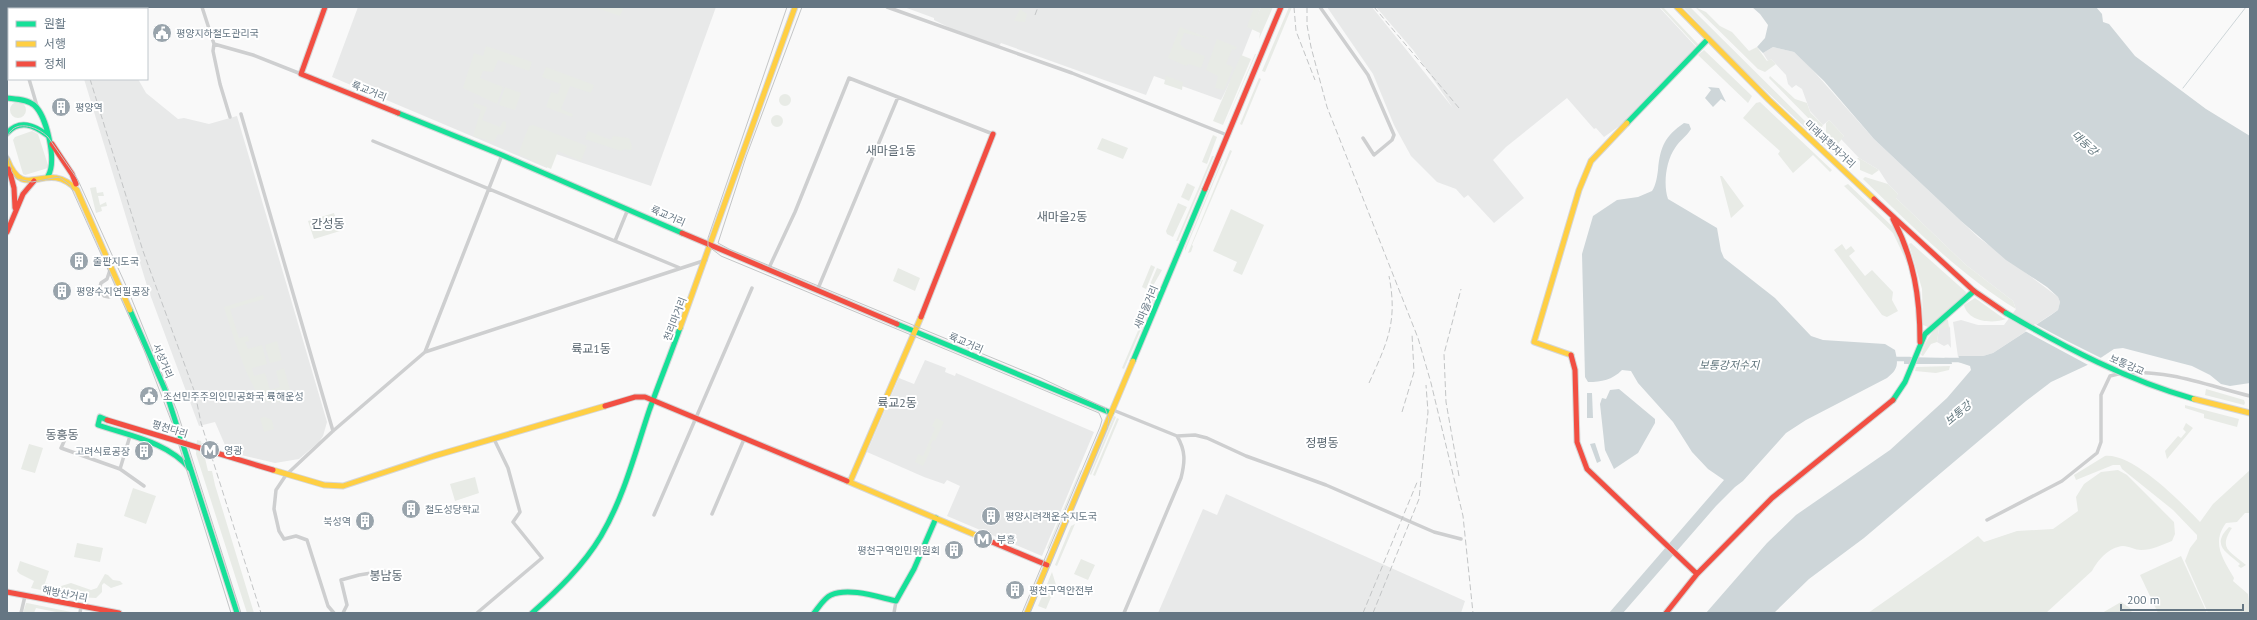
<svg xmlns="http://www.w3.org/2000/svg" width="2257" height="620" font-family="'PT Sans','Noto Sans KR',sans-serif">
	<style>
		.built { fill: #e8e9e9 }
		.green { fill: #e8ebe6 }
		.water { fill: #ced6d9 }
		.pier { fill: #f9f9f9 }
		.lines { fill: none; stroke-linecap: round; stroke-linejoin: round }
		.stream { stroke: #ced6d9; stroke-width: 1 }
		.canal { stroke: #ced6d9; stroke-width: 4.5 }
		.fast-casing { stroke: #d5d6d7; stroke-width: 7 }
		.slow-casing { stroke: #d5d6d7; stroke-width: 7 }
		.jam-casing { stroke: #d5d6d7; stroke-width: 7 }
		.street { stroke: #cecfd0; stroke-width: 3.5 }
		.fast { stroke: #16e098; stroke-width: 5 }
		.slow { stroke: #ffcf43; stroke-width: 5 }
		.jam { stroke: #f24e42; stroke-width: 5 }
		.tram { stroke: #c3c5c6; stroke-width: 1 }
		.rail { stroke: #c3c5c6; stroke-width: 1; stroke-dasharray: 6 3; stroke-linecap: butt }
		.fast-bridge-casing { stroke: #d5d6d7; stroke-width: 7; stroke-linecap: butt }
		.slow-bridge-casing { stroke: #d5d6d7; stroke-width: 7; stroke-linecap: butt }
		.jam-bridge-casing { stroke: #d5d6d7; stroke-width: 7; stroke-linecap: butt }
		.fast-bridge { stroke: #16e098; stroke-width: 5 }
		.slow-bridge { stroke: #ffcf43; stroke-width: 5 }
		.jam-bridge { stroke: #f24e42; stroke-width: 5 }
		.labels { text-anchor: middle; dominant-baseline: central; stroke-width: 4; stroke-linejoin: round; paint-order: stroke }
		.poi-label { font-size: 10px; fill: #657683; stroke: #fff; text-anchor: start }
		.street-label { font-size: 10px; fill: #657683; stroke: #fff }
		.water-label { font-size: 11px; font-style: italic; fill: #60757c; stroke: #fff }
		.quarter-label { font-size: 12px; fill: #57646e; stroke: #fff }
	</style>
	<rect width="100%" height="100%" fill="#f9f9f9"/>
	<!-- built -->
	<path class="built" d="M358 7H716L651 186 553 153 547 168 332 77Z
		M904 7H1261L1237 68 1221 100 1154 76 1146 95 1001 43 999 46 956 31 934 20V18Z
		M1327 7H1372L1453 108 1413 50 1376 7H1659L1697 48 1625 122 1604 137 1596 128 1594 129 1567 98 1506 147 1493 160 1524 198 1494 223 1468 195 1464 198 1456 189 1437 182 1411 156 1394 125 1373 74Z
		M1773 47 1794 52 1810 67 1874 139 1978 237 2058 297 2060 302 2058 310 1993 353 1983 356 1958 357 1953 322 1961 320 1978 325H2004L2016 309 2013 301 1966 265 1895 197 1898 194 1888 184 1879 170 1859 158 1841 139 1844 136 1829 120 1823 125 1810 111 1802 89 1796 85 1792 88 1788 84 1786 75 1771 59 1768 61 1763 53Z
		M84 79H138L146 93 178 119 184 118 209 124 237 116 327 422 323 436 319 442 299 459 275 463 228 452 215 422 199 426 148 289Z
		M1950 326 1951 348 1948 344 1944 346 1937 342 1939 328H1949Z
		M925 360 946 368 945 372 955 376 956 373 1094 432 1042 556 947 516 960 486 947 480 944 484 924 477 867 452 899 378 914 384Z
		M1226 494 1465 601 1461 613H1158L1203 509 1217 515Z"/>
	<!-- green -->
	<path class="green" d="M594 7H624L620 16Z
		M1254 7H1260L1255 20 1261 7H1273L1259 39 1260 33 1247 27Z
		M1289 7H1292L1265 72 1262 71Z
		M1660 7H1663L1698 44V48Z
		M1683 7H1690L1822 138 1826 145 1825 146 1735 62Z
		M1695 7 1706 12 1720 26 1732 32 1749 51 1757 47 1767 61 1771 59 1776 64 1765 72 1758 69Z
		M1020 9 1027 14 1025 22 1014 21Z
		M1180 27 1211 39 1184 33 1180 44 1185 49 1205 56 1201 68 1189 64 1186 66 1168 58Z
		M1217 39 1237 47 1235 50 1232 49 1226 64 1233 67 1224 90 1215 88 1218 76 1206 70Z
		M486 46 532 62 529 71 498 60 493 72 483 71 480 78 503 87 497 104 463 88 474 53 483 56Z
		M1704 50 1752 96 1748 103 1698 55Z
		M1255 54H1256L1223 129Z
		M1241 55 1251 59 1223 125 1213 121Z
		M546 67 594 85 591 93 570 86 561 109 573 114 572 117 546 107 551 92 558 94 561 84 542 77Z
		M1166 76 1183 82 1182 90 1164 84Z
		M1770 76 1795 99 1807 103 1810 112 1823 125 1820 130 1769 78Z
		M1259 78 1261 79 1242 125 1240 124Z
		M505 87 521 93 515 110 499 105Z
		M779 100a6 6 0 1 1 12 0a6 6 0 1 1-12 0Z
		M1760 102 1832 170 1830 172 1813 155 1793 173 1778 154 1780 151 1743 118 1756 103Z
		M10 110a8 8 0 1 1 16 0a8 8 0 1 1-16 0Z
		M474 103 487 107 482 120 500 127 503 121 506 122V128L502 135 498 134 494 142 473 136 481 110 473 106Z
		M771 121a6 6 0 1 1 12 0a6 6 0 1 1-12 0Z
		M1829 120 1844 136 1838 144 1826 135V123Z
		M533 125 587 146 581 161 558 151 551 169 520 155 519 152 529 126Z
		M32 131 38 134 48 165V168L25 175 23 174 13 140 15 137Z
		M588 131 611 140 613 136 629 138 632 146 631 150 624 149 621 151 585 139Z
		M1213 135 1217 137 1207 164 1202 162Z
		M1102 138 1128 148 1123 159 1097 149Z
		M1230 150 1232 151 1192 245 1193 246 1191 252 1188 253Z
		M1212 156H1214L1178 241H1176Z
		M1857 158H1859L1879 170 1872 175 1860 170V161Z
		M1222 160H1223L1185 251V248Z
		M1720 176H1722L1744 206 1731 218Z
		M1865 177 1888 184 1898 194 1896 198 1966 265 2013 301 2016 309C1959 274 1911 225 1863 179Z
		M1187 183 1195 187 1189 201 1181 197Z
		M1848 184 1894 228 1910 269 1893 233 1844 186Z
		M96 187 97 193 103 192 104 196H98L100 205 106 202 107 206 101 207 102 211 96 213 90 188Z
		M1178 203 1187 207 1173 237 1167 234 1166 231Z
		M1231 209 1264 225 1242 275 1233 271 1237 262 1213 251Z
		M334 213 340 231 314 239 308 221Z
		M1911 243 1966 292 1965 297 1928 327 1923 325 1922 289 1909 244Z
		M1842 244 1846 250 1851 246 1855 251 1849 256 1865 276 1872 270 1893 292 1892 300 1898 311 1887 317 1882 315 1834 250Z
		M1151 265 1155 267 1146 289 1142 287Z
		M898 268 920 278 915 291 893 281Z
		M1157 268 1162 270 1154 284 1152 291 1148 289Z
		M263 295 264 299 230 309 239 338 248 336 249 341 245 342 248 349 262 345 267 364 252 368 254 376 265 373 270 390 280 387 276 371 284 368 293 401C284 400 275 404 266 401 251 397 229 323 224 307Z
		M1152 298 1154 299 1124 369 1122 368Z
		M1975 298 2003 318 2006 319C1992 324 1968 322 1964 305Z
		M1945 319 1948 320 1949 328H1939L1937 342 1931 344 1923 356 1921 355C1925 340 1933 330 1945 319Z
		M277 341 282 360 270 363 265 345Z
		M1950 366 1949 370 1936 373 1915 371 1916 367Z
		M2206 389 2244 400 2245 403 2244 405 2205 395Z
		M2185 405 2239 419 2237 427 2204 418V414L2185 408Z
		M1114 416 1116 417 1091 475 1090 474Z
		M265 417 272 420 274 429 264 432 260 418Z
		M936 418 944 422 935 441 933 440 930 446 932 447 923 466 915 462 918 454 923 456 935 428 932 426Z
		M1117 418 1119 419 1095 476 1093 475Z
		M2186 423 2193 428 2167 459 2165 451 2178 436 2181 438 2186 432 2183 429Z
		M197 440 201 441 208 471H212L215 485 254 613H247L196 454Z
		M29 444 43 448 35 473 21 469Z
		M2105 456C2133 453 2181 502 2200 522L2213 504 2250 470V513H2245L2237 522 2226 523C2211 543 2223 559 2234 578L2233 581 2248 594 2250 613H2208L2185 561 2190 548 2197 539V535L2173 510 2122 469 2120 465H2113L2076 480 2074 475Z
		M1080 470 1081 471 1048 549 1047 548Z
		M2118 470 2127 475 2174 522 2175 534 2172 541C2162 545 2152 550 2141 550 2135 550 2129 546 2123 546 2109 547 2098 560 2092 571L2046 613H1868L1978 536 1984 542 2017 531 2053 529 2078 511 2076 497 2084 484 2101 472Z
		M475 477 479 493 455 501 450 484Z
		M133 488 156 496 146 524 124 516Z
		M1075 524 1057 566 1055 565 1071 526Z
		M2229 527 2232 528C2218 549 2230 551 2246 565L2241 568 2238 566 2240 564C2228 553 2210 546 2229 527Z
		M77 543 103 548 100 562 74 557Z
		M2181 556 2207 613H2158L2140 575Z
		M1081 559 1095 565 1088 580 1074 574Z
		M20 561 49 571 45 583 58 587 71 583 91 590 97 588 105 574 108 575 113 580 120 581 123 584 111 588 104 583 102 585V592L96 598 76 597 31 588 34 581 20 574 17 571Z
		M1052 572 1056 585 1046 609 1038 606Z
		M2121 602 2130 608 2132 613H2102Z
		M26 603H27L76 613H61L36 608 34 613H23Z"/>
	<!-- water -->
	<path class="water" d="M1752 7H2096L2102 14 2103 22 2109 24 2135 56 2206 109 2250 136V383L2230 386 2221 384 2210 375 2192 366 2123 348 2114 349 2096 361 2051 382 2026 401 1864 538 1809 579 1774 613H1706L1767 543 1796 515 1890 450 1947 398 1971 370 1970 366 1958 362 1959 356H1983L1993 353 2051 315 2058 310 2060 302 2058 297 2047 287 2006 260 1961 221 1874 139 1824 81 1794 52 1773 47 1763 53 1757 47 1765 38 1768 25 1760 14Z
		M1708 87 1719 88 1726 102 1721 99 1713 107 1705 98 1711 90Z
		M1684 123 1689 124 1691 129C1687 136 1679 141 1675 148 1666 161 1663 184 1668 199L1717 228 1721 251 1724 258 1775 298 1811 336 1823 340 1885 344 1895 350C1898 363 1899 369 1887 378L1806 420 1786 433 1743 481 1735 487 1716 506 1623 613H1609L1724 480 1708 469 1692 452 1673 422 1638 383 1631 371 1622 370C1612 380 1602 382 1588 382L1585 377 1582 254 1593 216 1617 200 1638 197 1652 191C1656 185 1657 177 1658 170 1660 147 1665 136 1684 123Z
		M1904 357 1951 358 1952 364H1904Z
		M1619 389 1655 419V423L1638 453 1614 469 1605 450 1600 404 1602 398 1606 399 1610 390Z
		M1587 393H1592L1593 418H1587Z
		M1595 443 1601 461 1597 463 1590 444Z"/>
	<!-- pier -->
	<path class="pier" d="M2035 324 2065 340 2103 359 2090 366 2025 331Z"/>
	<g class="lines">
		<!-- stream -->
		<path class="stream" d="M2183 88 2246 7"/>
		<!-- canal -->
		<path class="canal" d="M1891 359H1910
			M1945 360H1964"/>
		<defs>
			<path id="fast" d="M7 98C16 99 27 99 34 105 47 116 57 161 48 176
				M398 113 502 155 682 233
				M1627 123 1708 39
				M7 133C20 119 34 125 47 135
				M130 310 166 392 237 613
				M897 324 1111 413
				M1133 361 1205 189
				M1893 400 1905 382 1925 334 1974 291
				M107 420 100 417 98 425C130 436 168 442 190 469
				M532 613C558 590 583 566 601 536 624 497 635 453 649 411 659 383 670 356 680 328
				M814 613C819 607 824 598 831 595 849 587 878 597 896 601L914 569 936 518"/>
			<path id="slow" d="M1677 7 1769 100 1874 199
				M7 159C25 205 45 157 77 190L130 310
				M680 328 795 7
				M1571 355 1534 342 1579 190 1591 161 1627 123
				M273 470 324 485 343 486 434 456 605 406
				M847 481 985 539
				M850 482 921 317
				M1027 613 1133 361"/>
			<path id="jam" d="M325 7 301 74 398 113
				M52 144 72 174 76 184
				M9 169 14 188 15 208
				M1205 189 1281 7
				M1874 199 1974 291
				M1893 219C1914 259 1920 297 1920 342
				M7 232 23 194 34 181
				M682 233 897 324
				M1974 291 2006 313
				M921 317 993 134
				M1571 355 1575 370 1577 442 1587 469 1697 574
				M605 406 635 397H645L847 481
				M985 539 1047 565
				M7 592 119 613
				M1666 613 1697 574 1772 498 1893 400"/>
		</defs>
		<!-- fast casing -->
		<use href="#fast" class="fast-casing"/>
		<!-- slow casing -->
		<use href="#slow" class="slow-casing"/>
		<!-- jam casing -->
		<use href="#jam" class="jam-casing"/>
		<!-- street -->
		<path class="street" d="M202 7 214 44 213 51 220 84 230 117
			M887 7 1072 73 1227 135
			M1320 7 1368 75 1394 135 1392 140 1374 155 1363 138
			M7 37 9 36
			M214 44 253 55 301 74
			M29 79 37 106
			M241 114 333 431
			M373 141 680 268
			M615 241 628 209
			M111 267 107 279 101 283 99 290 104 296 109 297 114 295 118 284
			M768 270 795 212 849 78 993 134
			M817 291 898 97
			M425 352 502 155
			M2124 373C2167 369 2209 386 2250 396
			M1113 410 1177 436 1195 435 1207 438 1246 456 1326 485 1434 532 1461 539
			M67 435 61 448 120 469 144 486
			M120 469 130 436
			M712 514 745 437
			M654 515 752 288
			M1987 520 2062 481 2097 453 2101 442V395L2110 376 2118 374
			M21 613 25 596
			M80 613 81 606
			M334 613 328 606 307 540 296 536 284 539 279 531 274 509 276 490 286 475 333 431 425 352 706 260
			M343 613 347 605 341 580 359 575 384 571
			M477 613 542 558 513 522 520 512 508 468 494 439
			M894 613 896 601
			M1124 613 1181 478C1185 462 1186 451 1177 436"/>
		<!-- fast -->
		<use href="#fast" class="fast"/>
		<!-- slow -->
		<use href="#slow" class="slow"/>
		<!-- jam -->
		<use href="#jam" class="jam"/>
		<!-- tram -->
		<path class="tram" d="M787 7 708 238V246L721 256 1099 413 1102 420 1100 427 1022 613
			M802 7 746 157 718 243 729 249 1041 378 1105 408 1109 419 1107 429 1030 613
			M7 138C13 118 37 126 48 137L78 180 128 290 177 411 241 613
			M7 152 12 172 17 179 32 182 59 177 70 185 144 350 172 423 231 613"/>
		<!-- rail -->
		<path class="rail" d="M67 7 68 9
			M1294 7 1296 31 1315 80
			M1307 7V25L1311 47 1327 107 1418 338 1431 383 1463 516 1473 613
			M1374 7 1459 108
			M1035 15 1038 7
			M90 79 143 251 195 393 201 423 261 613
			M1369 383C1387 343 1398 322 1389 276
			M1402 412 1414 372 1412 334
			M1459 476 1446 402 1444 354 1461 289
			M1363 613 1418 480
			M1373 613 1419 499 1428 412 1426 385"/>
		<defs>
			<path id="fast-bridge" d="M2006 313C2066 348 2127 380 2194 399"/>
			<path id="slow-bridge" d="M2194 399 2250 413"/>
			<path id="jam-bridge" d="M107 420 273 470"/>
		</defs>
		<!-- fast-bridge casing -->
		<use href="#fast-bridge" class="fast-bridge-casing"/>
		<!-- slow-bridge casing -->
		<use href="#slow-bridge" class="slow-bridge-casing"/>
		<!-- jam-bridge casing -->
		<use href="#jam-bridge" class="jam-bridge-casing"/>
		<!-- fast-bridge -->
		<use href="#fast-bridge" class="fast-bridge"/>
		<!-- slow-bridge -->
		<use href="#slow-bridge" class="slow-bridge"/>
		<!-- jam-bridge -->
		<use href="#jam-bridge" class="jam-bridge"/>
	</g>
	<!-- icons -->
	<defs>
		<symbol id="civic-disc" viewBox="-11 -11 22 22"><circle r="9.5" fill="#99a4ac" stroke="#fff"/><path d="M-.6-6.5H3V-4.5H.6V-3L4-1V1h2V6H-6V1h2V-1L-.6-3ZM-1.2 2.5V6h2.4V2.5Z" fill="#fff"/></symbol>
		<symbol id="building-disc" viewBox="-11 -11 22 22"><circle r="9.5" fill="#99a4ac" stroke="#fff"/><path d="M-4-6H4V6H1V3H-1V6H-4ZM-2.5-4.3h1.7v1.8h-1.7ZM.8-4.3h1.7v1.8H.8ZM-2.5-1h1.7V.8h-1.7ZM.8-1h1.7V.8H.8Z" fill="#fff"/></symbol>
		<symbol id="metro-disc" viewBox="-11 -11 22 22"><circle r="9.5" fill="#99a4ac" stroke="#fff"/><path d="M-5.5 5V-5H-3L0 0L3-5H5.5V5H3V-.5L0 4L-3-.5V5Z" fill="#fff"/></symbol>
	</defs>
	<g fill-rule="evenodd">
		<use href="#civic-disc" x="151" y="22" width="22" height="22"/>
		<use href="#building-disc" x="50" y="96" width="22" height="22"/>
		<use href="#building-disc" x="68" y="250" width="22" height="22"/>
		<use href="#building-disc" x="51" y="280" width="22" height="22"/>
		<use href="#civic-disc" x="138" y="385" width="22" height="22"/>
		<use href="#metro-disc" x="199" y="439" width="22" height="22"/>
		<use href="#building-disc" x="133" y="440" width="22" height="22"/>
		<use href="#building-disc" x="400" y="498" width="22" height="22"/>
		<use href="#building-disc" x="980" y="505" width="22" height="22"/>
		<use href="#building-disc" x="354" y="510" width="22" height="22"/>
		<use href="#metro-disc" x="972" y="528" width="22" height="22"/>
		<use href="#building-disc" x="943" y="539" width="22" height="22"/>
		<use href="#building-disc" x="1004" y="579" width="22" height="22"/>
	</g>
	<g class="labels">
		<!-- poi labels -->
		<g class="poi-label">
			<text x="176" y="33">평양지하철도관리국</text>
			<text x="75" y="107">평양역</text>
			<text x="93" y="261">출판지도국</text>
			<text x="76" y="291">평양수지연필공장</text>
			<text x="163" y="396">조선민주주의인민공화국 륙해운성</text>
			<text x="224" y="450">영광</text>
			<text x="130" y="451" text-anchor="end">고려식료공장</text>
			<text x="425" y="509">철도성당학교</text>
			<text x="1005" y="516">평양시려객운수지도국</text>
			<text x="351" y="521" text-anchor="end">북성역</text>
			<text x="997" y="539">부흥</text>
			<text x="940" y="550" text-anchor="end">평천구역인민위원회</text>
			<text x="1029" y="590">평천구역안전부</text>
		</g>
		<!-- street labels -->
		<g class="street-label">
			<text transform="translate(369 91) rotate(22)">륙교거리</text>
			<text transform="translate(1830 144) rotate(43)">미래과학자거리</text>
			<text transform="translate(668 216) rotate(23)">륙교거리</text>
			<text transform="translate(1146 307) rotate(-67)">새마을거리</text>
			<text transform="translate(675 319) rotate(-69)">천리마거리</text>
			<text transform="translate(966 343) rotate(23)">륙교거리</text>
			<text transform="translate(163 361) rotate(67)">서성거리</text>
			<text transform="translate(2127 365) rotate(23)">보통강교</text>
			<text transform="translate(170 429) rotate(17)">평천다리</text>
			<text transform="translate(65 594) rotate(11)">해방산거리</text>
		</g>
		<!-- water labels -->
		<g class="water-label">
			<text transform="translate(2085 143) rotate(42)">대동강</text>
			<text x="1729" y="365">보통강저수지</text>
			<text transform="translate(1958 413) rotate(-40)">보통강</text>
		</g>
		<!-- quarter labels -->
		<g class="quarter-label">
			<text x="891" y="150">새마을1동</text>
			<text x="1062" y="216">새마을2동</text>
			<text x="328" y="223">간성동</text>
			<text x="591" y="348">륙교1동</text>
			<text x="897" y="402">륙교2동</text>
			<text x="62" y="434">동흥동</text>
			<text x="1322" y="442">정평동</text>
			<text x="386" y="575">봉남동</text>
		</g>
	</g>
	<!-- border -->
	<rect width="2257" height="620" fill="none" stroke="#657683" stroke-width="16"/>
	<!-- legend -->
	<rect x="8" y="8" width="140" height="72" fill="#ffffff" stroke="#c1c8cd"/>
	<rect x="16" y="21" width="20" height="6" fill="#16e098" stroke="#c1c8cd"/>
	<text x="44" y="28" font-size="12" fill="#657683">원활</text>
	<rect x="16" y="41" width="20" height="6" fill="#ffcf43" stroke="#c1c8cd"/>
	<text x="44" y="48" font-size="12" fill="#657683">서행</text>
	<rect x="16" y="61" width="20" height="6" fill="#f24e42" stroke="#c1c8cd"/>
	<text x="44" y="68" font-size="12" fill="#657683">정체</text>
	<!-- scale -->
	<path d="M2121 604v6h122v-6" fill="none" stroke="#657683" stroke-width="2"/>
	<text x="2127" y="604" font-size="12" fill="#657683" stroke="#ffffff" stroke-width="3" paint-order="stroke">200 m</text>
</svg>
